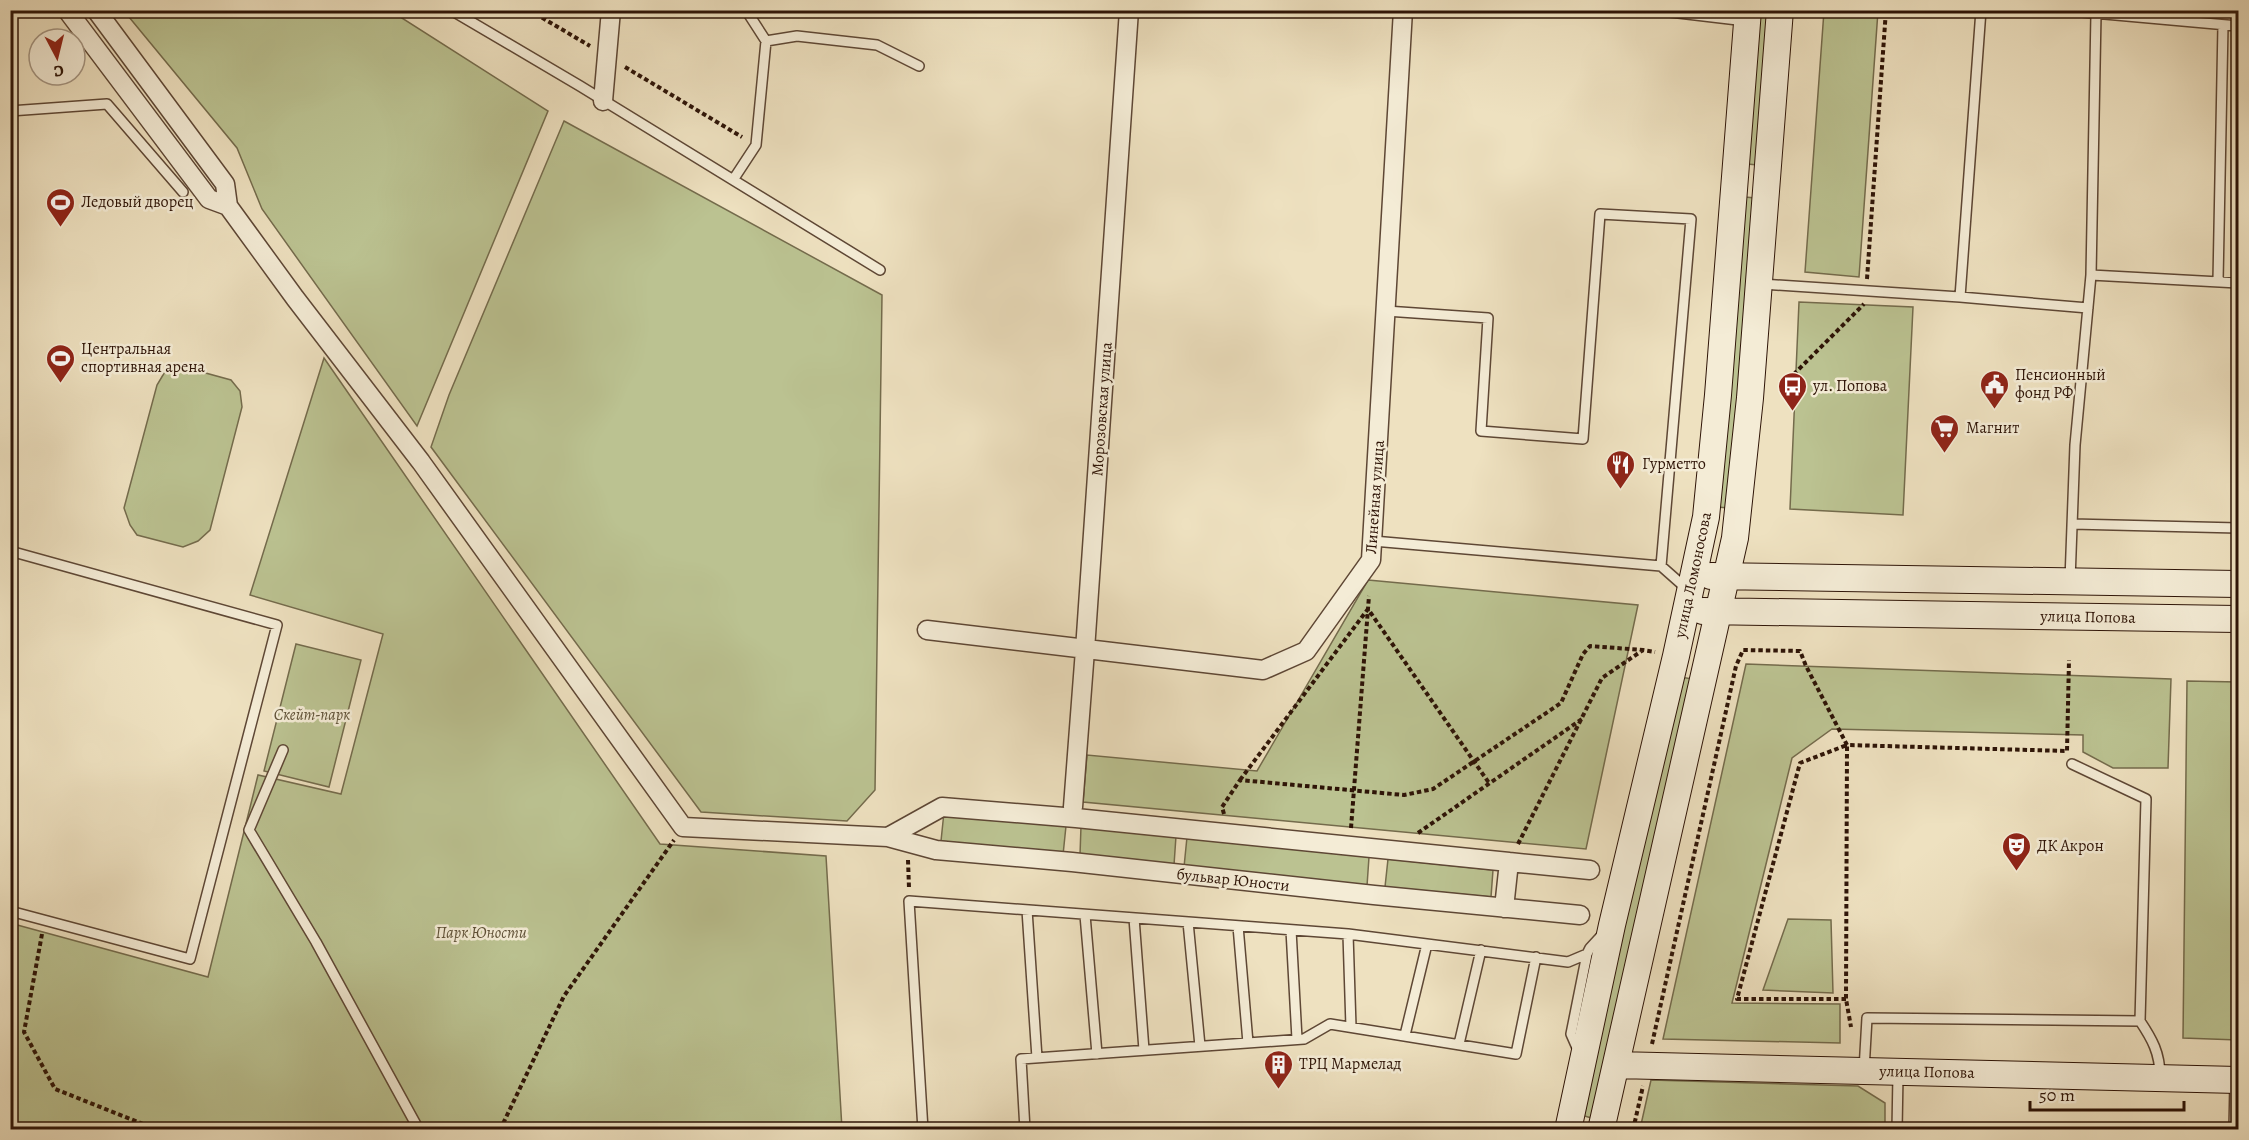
<svg xmlns="http://www.w3.org/2000/svg" width="2249" height="1140" font-family="Alegreya,serif">
	<style>
		.green { fill: #bbc291; stroke: #746b4c; stroke-width: 1.5 }
		.lines { fill: none; stroke-linecap: round; stroke-linejoin: round }
		.lane-casing { stroke: #5e4735; stroke-width: 12 }
		.street-casing { stroke: #5e4735; stroke-width: 21 }
		.secondary-casing { stroke: #2e1407; stroke-width: 28 }
		.path { stroke: #2e1407; stroke-width: 4; stroke-dasharray: 4.5 3; stroke-linecap: butt }
		.lane { stroke: #f4ecd6; stroke-width: 9 }
		.street { stroke: #f4ecd6; stroke-width: 18 }
		.secondary { stroke: #f4ecd6; stroke-width: 26 }
		.labels { text-anchor: middle; dominant-baseline: central; stroke-width: 5; stroke-linejoin: round; paint-order: stroke }
		.poi-label { font-size: 16px; fill: #2e1407; stroke: #f4ecd6; text-anchor: start }
		.street-label { font-size: 16px; fill: #2e1407; stroke: #f4ecd6 }
		.park-label { font-size: 16px; font-style: italic; fill: #5f5137; stroke: #f4ecd6 }
	</style>
	<rect width="100%" height="100%" fill="#eee1c0"/>
	<filter id="stains"><feTurbulence type="fractalNoise" baseFrequency=".00333" numOctaves="4"/><feColorMatrix values="0 0 0 0 .2 0 0 0 0 .09 0 0 0 0 .02 0 0 0 .5 -.17"/></filter>
	<radialGradient id="worn" r=".72"><stop offset=".6" stop-color="#630" stop-opacity="0"/><stop offset="1" stop-color="#630" stop-opacity=".3"/></radialGradient>
	<!-- green -->
	<path class="green" d="M124 11H391L548 111 417 426 262 209 237 148Z
		M1759 11H1769L1757 165 1748 164Z
		M1824 11H1878L1859 277 1805 272Z
		M564 121 882 295 875 790 847 821 701 812 431 447 449 395Z
		M1745 197 1755 198 1728 508 1718 507Z
		M1799 302 1913 307 1903 515 1790 509Z
		M324 358 660 844 826 856 842 1129H11L10 923 208 977 258 775 341 794 383 634 250 595Z
		M180 366 231 380 240 391 242 407 210 530 198 541 183 547 137 535 130 525 124 508 157 385 166 370Z
		M1368 580 1638 605 1586 849 1083 802 1087 755 1257 771Z
		M296 644 361 660 329 787 264 771Z
		M1746 664 2171 679 2168 768H2113L2083 752V735L1832 729 1792 758 1732 1003 1840 1004V1043L1663 1039Z
		M1680 677 1693 679 1595 1119 1581 1115Z
		M2187 681 2238 682V1040L2183 1038Z
		M944 812 1066 826 1063 855 941 841Z
		M1081 826 1176 836 1174 865 1080 855Z
		M1187 837 1369 857 1367 886 1184 867Z
		M1388 859 1493 870 1491 897 1385 887Z
		M1788 919 1831 920 1833 993 1763 990Z
		M1651 1080 1858 1086 1885 1103V1129H1640Z"/>
	<g class="lines">
		<defs>
			<path id="lane" d="M451 10 580 86 880 270
				M746 10 766 41
				M1653 10 1746 21
				M2060 10 2238 26
				M10 111 107 104 183 192
				M733 180 756 145 766 41 797 36 877 45 919 66
				M2091 275 2096 14
				M2218 281 2223 25
				M1762 284 1960 297 1981 10
				M1960 297 2088 308
				M1386 311 1488 318 1481 431 1583 439 1600 214 1691 219 1661 566
				M2072 524 2238 528
				M1373 541 1661 566 1687 589
				M10 551 277 625 190 959 10 911
				M2070 580 2075 445 2091 275 2238 283
				M283 750 249 830 316 942 419 1130
				M2072 764 2146 799 2140 1021
				M1027 910 1037 1058
				M1085 915 1097 1054
				M1134 918 1144 1050
				M1188 922 1200 1046
				M1238 926 1248 1043
				M1291 930 1297 1039
				M1348 934 1351 1027
				M1405 1035 1427 944
				M1459 1044 1481 950
				M1578 1050 1571 1034 1587 954 1590 948 1602 935
				M1864 1070 1867 1018 2140 1021C2152 1039 2160 1053 2160 1076
				M923 1130 909 901 1348 934 1568 962 1587 954
				M1025 1130 1021 1059 1304 1039 1330 1024 1516 1054 1536 957
				M1897 1130 1898 1075
				M2234 1130 2235 1081"/>
			<path id="street" d="M67 10 209 199 228 206 295 298 421 462 683 827 888 837 942 807 1076 818 1509 862
				M96 10 225 184 228 206
				M603 101 611 10
				M927 630 1263 670 1306 651 1371 560 1403 10
				M1073 807 1085 650 1129 10
				M888 837 936 850 1072 862 1374 895 1580 915
				M1504 908 1509 862 1590 870"/>
			<path id="secondary" d="M1711 576 2238 584
				M1703 611 2238 619
				M1616 1065 2238 1080
				M1568 1130 1612 925 1676 656 1706 517 1718 395 1748 10
				M1601 1130 1735 538 1750 398 1780 10"/>
		</defs>
		<!-- lane casing -->
		<use href="#lane" class="lane-casing"/>
		<!-- street casing -->
		<use href="#street" class="street-casing"/>
		<!-- secondary casing -->
		<use href="#secondary" class="secondary-casing"/>
		<!-- path -->
		<path class="path" d="M529 10 590 46
			M625 67 742 137
			M1867 279 1886 10
			M1783 385 1864 304
			M1240 780 1368 609 1489 783
			M1224 814 1222 807 1240 780 1404 795 1433 789 1561 703 1583 654 1590 646 1643 650
			M1351 828 1369 596
			M1418 833 1582 719
			M1518 844 1602 678 1643 650 1655 652
			M908 860 909 888
			M42 934 24 1032 55 1089 158 1130
			M1846 999H1737L1800 763 1847 745 1846 999 1851 1027
			M1652 1044 1736 666 1743 650 1800 651 1806 666 1847 745 2067 751 2069 660
			M500 1130 564 996 674 840
			M1633 1130 1643 1086"/>
		<!-- lane -->
		<use href="#lane" class="lane"/>
		<!-- street -->
		<use href="#street" class="street"/>
		<!-- secondary -->
		<use href="#secondary" class="secondary"/>
	</g>
	<!-- icons -->
	<defs>
		<symbol id="stadium-pin" viewBox="-11 -11 22 30"><path d="M0 17L-7.5 6A9.5 9.5 0 1 1 7.5 6Z" fill="#8f2418" stroke="#f4ecd6"/><path d="M0-5a6.5 5 0 1 0 0 10a6.5 5 0 1 0 0-10ZM-3.5-1.8h7v3.6h-7Z" fill="#fff"/></symbol>
		<symbol id="civic-pin" viewBox="-11 -11 22 30"><path d="M0 17L-7.5 6A9.5 9.5 0 1 1 7.5 6Z" fill="#8f2418" stroke="#f4ecd6"/><path d="M-.6-6.5H3V-4.5H.6V-3L4-1V1h2V6H-6V1h2V-1L-.6-3ZM-1.2 2.5V6h2.4V2.5Z" fill="#fff"/></symbol>
		<symbol id="bus-pin" viewBox="-11 -11 22 30"><path d="M0 17L-7.5 6A9.5 9.5 0 1 1 7.5 6Z" fill="#8f2418" stroke="#f4ecd6"/><path d="M-5-6H5V4H4V6H2V4H-2V6H-4V4H-5ZM-3.5-4V0h7V-4ZM-3.5 1.2v1.5H-2V1.2ZM2 1.2v1.5H3.5V1.2Z" fill="#fff"/></symbol>
		<symbol id="supermarket-pin" viewBox="-11 -11 22 30"><path d="M0 17L-7.5 6A9.5 9.5 0 1 1 7.5 6Z" fill="#8f2418" stroke="#f4ecd6"/><path d="M-6-5.5h2.5l.6 2H6L4.5 2H-2.5L-4.4-4H-6ZM-1.5 3.2a1.3 1.3 0 1 0 .1 0ZM3 3.2a1.3 1.3 0 1 0 .1 0Z" fill="#fff"/></symbol>
		<symbol id="restaurant-pin" viewBox="-11 -11 22 30"><path d="M0 17L-7.5 6A9.5 9.5 0 1 1 7.5 6Z" fill="#8f2418" stroke="#f4ecd6"/><path d="M-5-6h1v4h1v-4h1v4h1v-4h1v5L-1.5 .5V6h-2V.5L-5-1ZM5-6V6H3V1.5H1.5Q1.5-4 5-6Z" fill="#fff"/></symbol>
		<symbol id="theatre-pin" viewBox="-11 -11 22 30"><path d="M0 17L-7.5 6A9.5 9.5 0 1 1 7.5 6Z" fill="#8f2418" stroke="#f4ecd6"/><path d="M-5-5.5Q0-4 5-5.5V0Q5 5 0 6Q-5 5-5 0ZM-3.3-2.5H-1v1.5H-3.3ZM1-2.5H3.3v1.5H1ZM-2.8 1Q0 5.5 2.8 1Z" fill="#fff"/></symbol>
		<symbol id="building-pin" viewBox="-11 -11 22 30"><path d="M0 17L-7.5 6A9.5 9.5 0 1 1 7.5 6Z" fill="#8f2418" stroke="#f4ecd6"/><path d="M-4-6H4V6H1V3H-1V6H-4ZM-2.5-4.3h1.7v1.8h-1.7ZM.8-4.3h1.7v1.8H.8ZM-2.5-1h1.7V.8h-1.7ZM.8-1h1.7V.8H.8Z" fill="#fff"/></symbol>
	</defs>
	<g fill-rule="evenodd">
		<use href="#stadium-pin" x="44" y="186" width="33" height="45"/>
		<use href="#stadium-pin" x="44" y="342" width="33" height="45"/>
		<use href="#civic-pin" x="1978" y="368" width="33" height="45"/>
		<use href="#bus-pin" x="1776" y="370" width="33" height="45"/>
		<use href="#supermarket-pin" x="1928" y="412" width="33" height="45"/>
		<use href="#restaurant-pin" x="1604" y="448" width="33" height="45"/>
		<use href="#theatre-pin" x="2000" y="830" width="33" height="45"/>
		<use href="#building-pin" x="1262" y="1048" width="33" height="45"/>
	</g>
	<g class="labels">
		<!-- poi labels -->
		<g class="poi-label">
			<text x="81" y="202">Ледовый дворец</text>
			<text x="81" y="349">Центральная<tspan x="81" dy="18">спортивная арена</tspan></text>
			<text x="2015" y="375">Пенсионный<tspan x="2015" dy="18">фонд РФ</tspan></text>
			<text x="1813" y="386">ул. Попова</text>
			<text x="1966" y="428">Магнит</text>
			<text x="1642" y="464">Гурметто</text>
			<text x="2037" y="846">ДК Акрон</text>
			<text x="1299" y="1064">ТРЦ Мармелад</text>
		</g>
		<!-- street labels -->
		<g class="street-label">
			<text transform="translate(1102 409) rotate(-86)">Морозовская улица</text>
			<text transform="translate(1375 497) rotate(-86)">Линейная улица</text>
			<text transform="translate(1693 575) rotate(-78)">улица Ломоносова</text>
			<text transform="translate(2088 617) rotate(1)">улица Попова</text>
			<text transform="translate(1233 880) rotate(6)">бульвар Юности</text>
			<text transform="translate(1927 1072) rotate(1)">улица Попова</text>
		</g>
		<!-- park labels -->
		<g class="park-label">
			<text x="312" y="715">Скейт-парк</text>
			<text x="481" y="933">Парк Юности</text>
		</g>
	</g>
	<!-- margin -->
	<rect width="2249" height="1140" fill="none" stroke="#eee1c0" stroke-width="36"/>
	<rect x="12" y="12" width="2225" height="1116" fill="none" stroke="#2e1407" stroke-width="3"/>
	<rect x="18" y="18" width="2213" height="1104" fill="none" stroke="#2e1407" stroke-width="1.5"/>
	<!-- north arrow -->
	<g transform="translate(57 57) rotate(173)"><circle r="28" fill="#f4ecd6" stroke="#a59683" stroke-width="1.5"/>
	<path d="M0-4.5L10 22L0 15L-10 22Z" fill="#8f2418"/>
	<text y="-9" font-size="16" font-weight="bold" text-anchor="middle" fill="#2e1407">С</text>
	</g>
	<!-- scale -->
	<path d="M2030 1101v9h154v-9" fill="none" stroke="#2e1407" stroke-width="3"/>
	<text x="2039" y="1101" font-size="18" fill="#2e1407" stroke="#f4ecd6" stroke-width="4.5" paint-order="stroke">50 m</text>
	<rect width="100%" height="100%" filter="url(#stains)"/>
	<rect width="100%" height="100%" fill="url(#worn)"/>
</svg>
